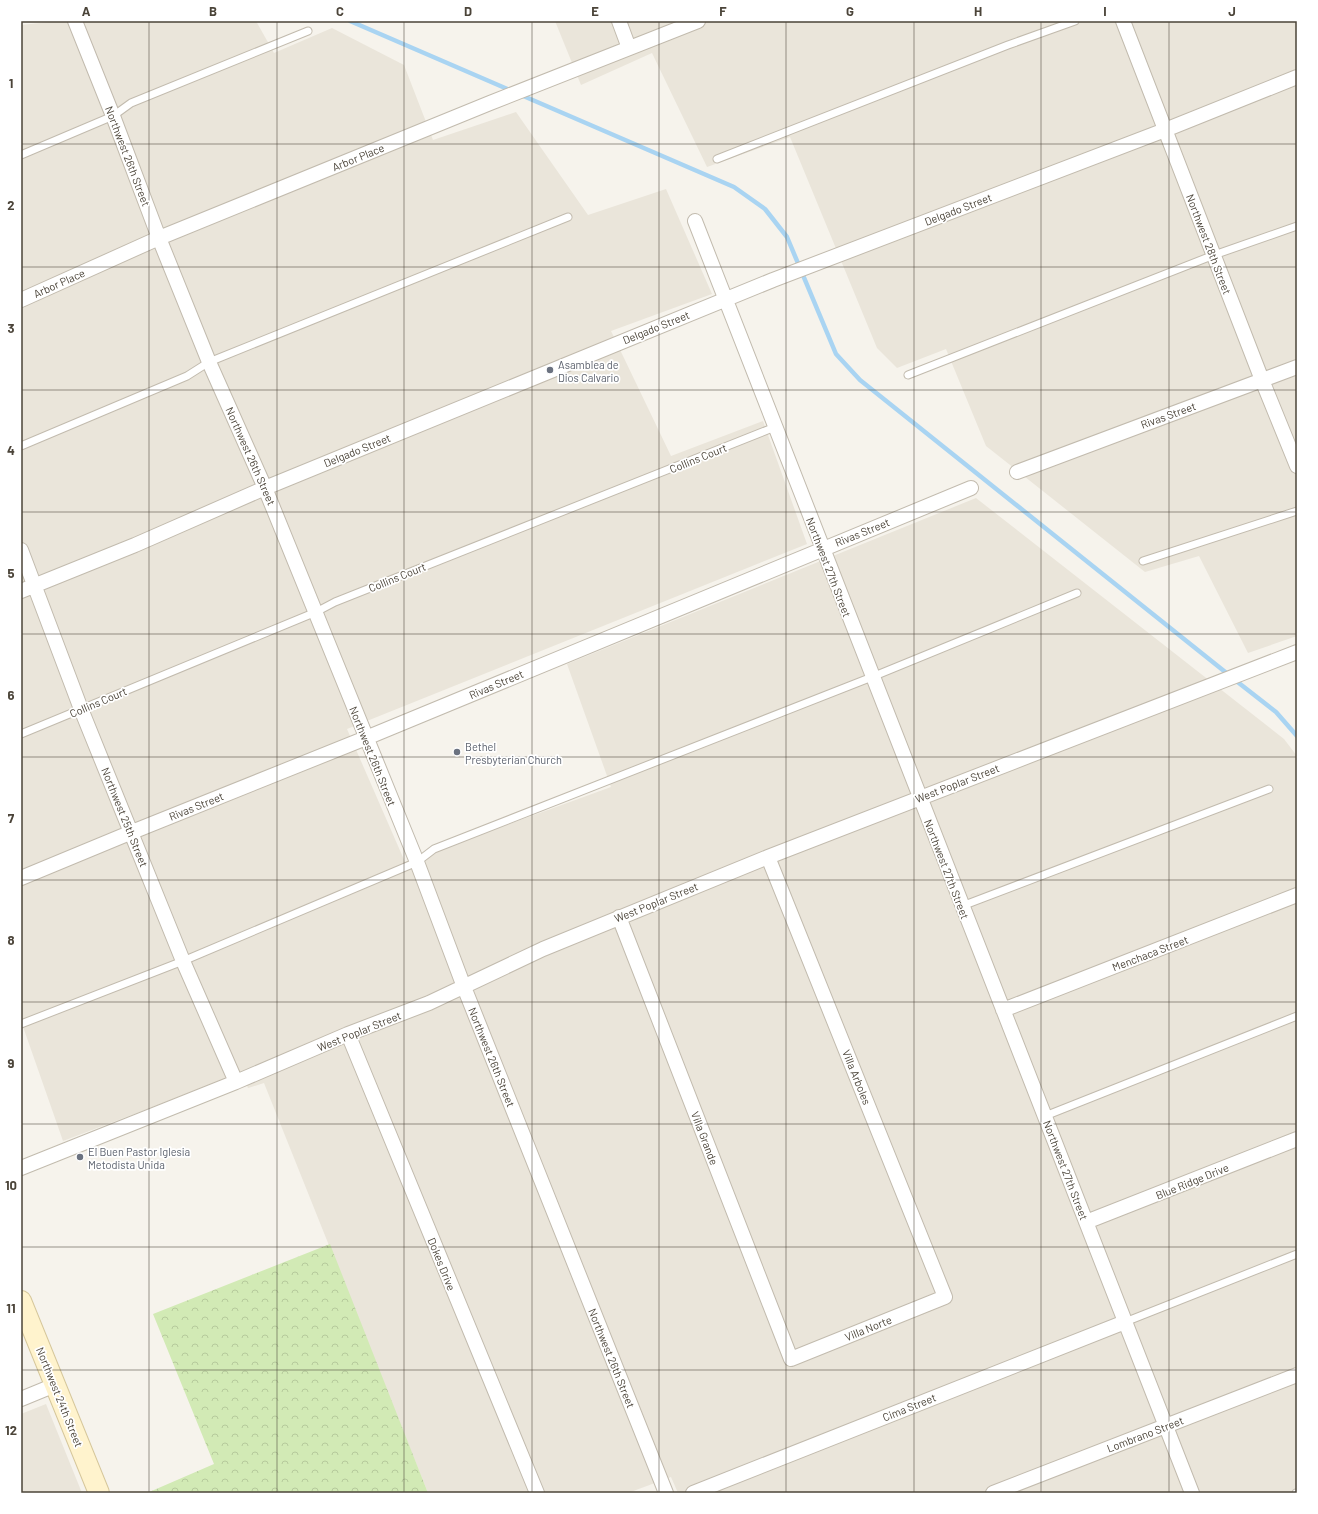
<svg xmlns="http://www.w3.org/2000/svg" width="1318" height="1514" font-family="Barlow,sans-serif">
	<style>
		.residential { fill: #eae5da }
		.park { fill: url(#park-crowns) }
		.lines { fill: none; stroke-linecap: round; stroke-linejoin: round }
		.stream { stroke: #a9d4f2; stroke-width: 4.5 }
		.service-casing { stroke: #c2bbae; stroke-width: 9 }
		.minor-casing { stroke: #c2bbae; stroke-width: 16 }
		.secondary-casing { stroke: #d6c79b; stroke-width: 22 }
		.service { stroke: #fff; stroke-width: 7 }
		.minor { stroke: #fff; stroke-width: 14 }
		.secondary { stroke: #fff3cd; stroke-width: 20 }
		.grid { fill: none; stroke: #4b4439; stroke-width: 1; stroke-opacity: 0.55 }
		.worship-dot { fill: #6b7280; stroke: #fff; stroke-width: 1.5 }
		.labels { text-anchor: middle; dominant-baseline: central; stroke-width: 3.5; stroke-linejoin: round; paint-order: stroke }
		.street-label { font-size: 11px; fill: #4b4439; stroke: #fff }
		.worship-label { font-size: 11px; fill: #5b616d; stroke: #fff; text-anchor: start }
		.neatline { fill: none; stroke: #4b4439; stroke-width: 1.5 }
		.grid-label { font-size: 13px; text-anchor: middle; font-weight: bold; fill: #4b4439 }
	</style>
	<defs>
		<pattern id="park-crowns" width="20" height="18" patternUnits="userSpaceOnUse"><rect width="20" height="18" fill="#d2eab5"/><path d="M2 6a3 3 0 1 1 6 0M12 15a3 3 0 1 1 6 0" fill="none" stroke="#b6ca9c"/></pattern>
	</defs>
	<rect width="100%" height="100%" fill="#f6f3ec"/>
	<!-- residential -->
	<path class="residential" d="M59 21H256L274 53 332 28 404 65 433 140 516 112 588 215 666 189 712 294 611 331 671 456 763 421 807 544 347 729 405 862 611 787 567 664 976 498 1284 739 1297 756V1493H678L671 1477 628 1493H428L264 1083 248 1088 242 1073 63 1141 21 1021V25Z
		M555 21H1297V636L1248 653 1199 556 1145 572 986 446 946 349 897 368 877 348 790 137 707 167 652 53 581 85Z
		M46 1404 82 1493H21V1414Z"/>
	<!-- park -->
	<path class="park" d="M330 1244 428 1493H147L214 1464 153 1314Z"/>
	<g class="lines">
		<!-- stream -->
		<path class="stream" d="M350 21 512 91
			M521 95 734 187 765 209 787 237 836 354 860 380 1229 675
			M1235 680 1276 712 1297 736"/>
		<defs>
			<path id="service" d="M21 155 113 116 131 103 308 31
				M717 159 1008 45 1075 21
				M908 375 1214 255 1297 226
				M21 446 187 376 209 362 568 217
				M1143 561 1297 511
				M21 734 316 612 335 602 775 427
				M962 906 1269 789
				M21 1024 183 961 417 862 434 849 872 677 1077 593
				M1045 1116 1297 1016
				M1125 1322 1297 1254
				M1296 1493H1297"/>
			<path id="minor" d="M75 21 113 116 159 238 209 362 265 488 417 862 464 987 666 1493
				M619 21 629 48
				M1123 21 1262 380 1297 466
				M695 221 1192 1493
				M21 300 159 238 490 103 698 21
				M1017 472 1297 367
				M21 550 81 709 183 961 236 1082
				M21 591 135 545 265 488 773 280 1165 130 1297 77
				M21 878 132 832 366 738 971 488
				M619 917 791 1359 945 1297 768 857
				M1003 1010 1297 895
				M348 1034 537 1493
				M21 1168 236 1082 348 1034 429 1003 543 949 768 857 1297 652
				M1086 1222 1297 1139
				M21 1399 55 1385
				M693 1493 1125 1322
				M993 1493 1297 1375"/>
			<path id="secondary" d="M21 1301 99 1493"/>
		</defs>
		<!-- service casing -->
		<use href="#service" class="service-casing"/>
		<!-- minor casing -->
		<use href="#minor" class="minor-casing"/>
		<!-- secondary casing -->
		<use href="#secondary" class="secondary-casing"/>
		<!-- service -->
		<use href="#service" class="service"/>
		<!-- minor -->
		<use href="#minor" class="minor"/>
		<!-- secondary -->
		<use href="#secondary" class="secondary"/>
	</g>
	<!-- grid -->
	<path class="grid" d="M149 21V1493M277 21V1493M404 21V1493M532 21V1493M659 21V1493M786 21V1493M914 21V1493M1041 21V1493M1169 21V1493M21 144H1297M21 267H1297M21 390H1297M21 512H1297M21 634H1297M21 757H1297M21 880H1297M21 1002H1297M21 1124H1297M21 1247H1297M21 1370H1297"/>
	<!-- markers -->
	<g class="worship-dot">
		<circle cx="550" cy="370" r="4"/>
		<circle cx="457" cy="752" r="4"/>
		<circle cx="80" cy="1157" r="4"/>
	</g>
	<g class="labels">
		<!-- street labels -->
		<g class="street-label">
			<text transform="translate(128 156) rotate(69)">Northwest 26th Street</text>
			<text transform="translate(358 157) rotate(-22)">Arbor Place</text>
			<text transform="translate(958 209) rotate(-21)">Delgado Street</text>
			<text transform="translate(1209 244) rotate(69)">Northwest 28th Street</text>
			<text transform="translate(59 283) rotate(-24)">Arbor Place</text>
			<text transform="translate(656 327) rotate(-22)">Delgado Street</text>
			<text transform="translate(1168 415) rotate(-20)">Rivas Street</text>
			<text transform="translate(357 450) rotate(-22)">Delgado Street</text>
			<text transform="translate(251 456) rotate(66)">Northwest 26th Street</text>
			<text transform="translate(698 458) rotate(-22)">Collins Court</text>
			<text transform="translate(862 532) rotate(-22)">Rivas Street</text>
			<text transform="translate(829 567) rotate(69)">Northwest 27th Street</text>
			<text transform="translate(397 577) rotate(-22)">Collins Court</text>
			<text transform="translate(496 684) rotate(-23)">Rivas Street</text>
			<text transform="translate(98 702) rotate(-23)">Collins Court</text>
			<text transform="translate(373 756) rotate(68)">Northwest 26th Street</text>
			<text transform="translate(957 783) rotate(-21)">West Poplar Street</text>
			<text transform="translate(196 806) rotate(-22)">Rivas Street</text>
			<text transform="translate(125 817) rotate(68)">Northwest 25th Street</text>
			<text transform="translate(947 869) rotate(69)">Northwest 27th Street</text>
			<text transform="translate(656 902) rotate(-22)">West Poplar Street</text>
			<text transform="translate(1150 953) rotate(-21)">Menchaca Street</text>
			<text transform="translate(359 1031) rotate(-22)">West Poplar Street</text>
			<text transform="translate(492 1057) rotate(68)">Northwest 26th Street</text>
			<text transform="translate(857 1077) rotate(68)">Villa Arboles</text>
			<text transform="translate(705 1138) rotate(69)">Villa Grande</text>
			<text transform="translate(1066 1170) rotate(69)">Northwest 27th Street</text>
			<text transform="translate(1192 1181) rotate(-22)">Blue Ridge Drive</text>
			<text transform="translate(442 1264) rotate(68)">Dokes Drive</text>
			<text transform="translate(868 1328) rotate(-22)">Villa Norte</text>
			<text transform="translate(612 1358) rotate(68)">Northwest 26th Street</text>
			<text transform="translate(60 1397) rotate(68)">Northwest 24th Street</text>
			<text transform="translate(909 1407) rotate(-22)">Cima Street</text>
			<text transform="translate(1145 1434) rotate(-21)">Lombrano Street</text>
		</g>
		<!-- worship labels -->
		<g class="worship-label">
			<text x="558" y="364">Asamblea de<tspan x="558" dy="13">Dios Calvario</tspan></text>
			<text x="465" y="746">Bethel<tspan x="465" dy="13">Presbyterian Church</tspan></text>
			<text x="88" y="1151">El Buen Pastor Iglesia<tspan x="88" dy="13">Metodista Unida</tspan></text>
		</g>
	</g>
	<!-- border -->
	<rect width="1318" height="1514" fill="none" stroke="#ffffff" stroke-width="44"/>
	<rect x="22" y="22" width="1274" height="1470" class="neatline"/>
	<g class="grid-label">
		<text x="86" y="16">A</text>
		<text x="213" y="16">B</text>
		<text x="340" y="16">C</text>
		<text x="468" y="16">D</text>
		<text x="595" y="16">E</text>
		<text x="723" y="16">F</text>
		<text x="850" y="16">G</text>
		<text x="978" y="16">H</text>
		<text x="1105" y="16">I</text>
		<text x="1232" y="16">J</text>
		<text x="11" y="88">1</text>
		<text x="11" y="210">2</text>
		<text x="11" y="333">3</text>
		<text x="11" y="455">4</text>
		<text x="11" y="578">5</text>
		<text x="11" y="700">6</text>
		<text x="11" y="823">7</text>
		<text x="11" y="945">8</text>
		<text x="11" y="1068">9</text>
		<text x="11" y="1190">10</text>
		<text x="11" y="1313">11</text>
		<text x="11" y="1435">12</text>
	</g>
</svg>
